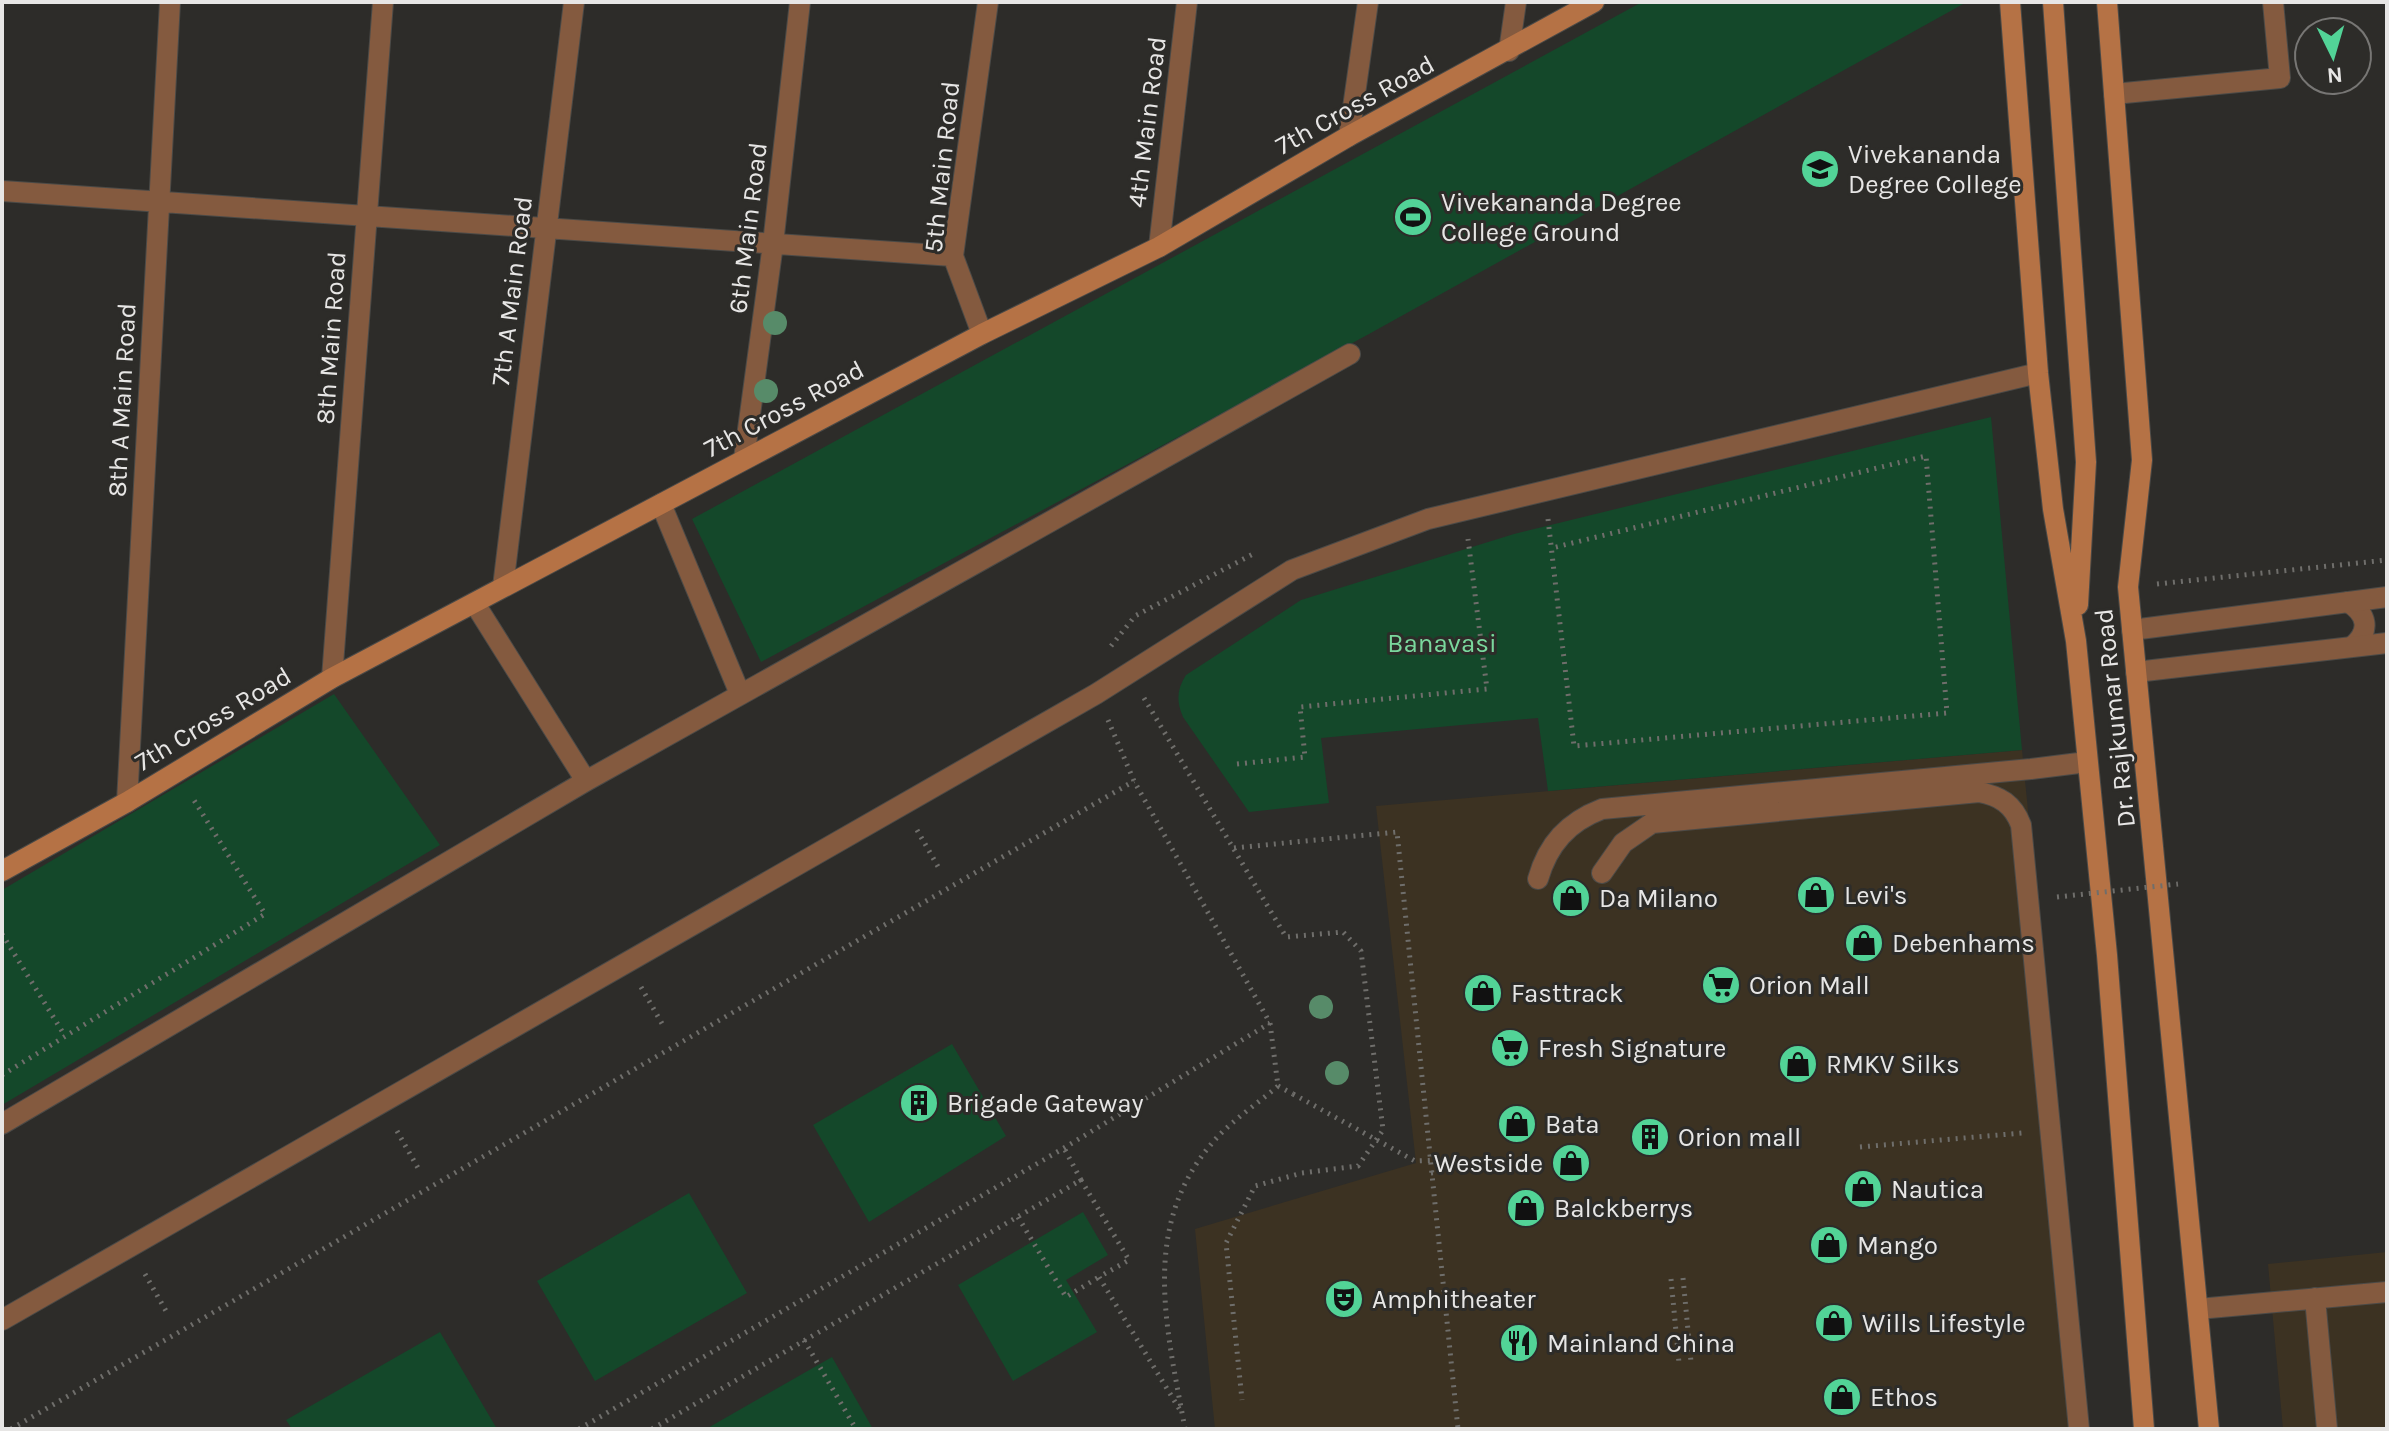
<svg xmlns="http://www.w3.org/2000/svg" width="2389" height="1431" font-family="Karla,sans-serif">
	<style>
		.commercial { fill: #3c3222 }
		.green { fill: #14482a }
		.lines { fill: none; stroke-linecap: round; stroke-linejoin: round }
		.lane-casing { stroke: #4b4a47; stroke-width: 22 }
		.street-casing { stroke: #4b4a47; stroke-width: 22 }
		.secondary-casing { stroke: #4b4a47; stroke-width: 22 }
		.path { stroke: #6f6e6b; stroke-width: 5; stroke-dasharray: 2 6; stroke-linecap: butt }
		.lane { stroke: #845a3f; stroke-width: 20 }
		.street { stroke: #845a3f; stroke-width: 20 }
		.secondary { stroke: #b57245; stroke-width: 20 }
		.path-bridge { stroke: #6f6e6b; stroke-width: 5; stroke-dasharray: 2 6; stroke-linecap: butt }
		.tree { fill: #578b69 }
		.labels { text-anchor: middle; dominant-baseline: central; stroke-width: 6; stroke-linejoin: round; paint-order: stroke }
		.street-label { font-size: 26px; fill: #e7e6e5; stroke: #2d2c29 }
		.poi-label { font-size: 26px; fill: #e7e6e5; stroke: #2d2c29; text-anchor: start }
		.park-label { font-size: 26px; fill: #7ad89d; stroke: #2d2c29 }
	</style>
	<rect width="100%" height="100%" fill="#2d2c29"/>
	<!-- commercial -->
	<path class="commercial" d="M2022 750 2089 1429H1215L1195 1229 1416 1163 1376 806Z
		M2387 1252V1429H2283L2268 1264Z"/>
	<!-- green -->
	<path class="green" d="M1642 2 1965 3 1369 334 761 662 692 519Z
		M1991 417 2022 750 1548 791 1538 718 1321 738 1329 803 1249 812 1183 717C1176 701 1177 689 1186 675L1301 600 1514 534Z
		M334 694 440 845 2 1105V890Z
		M952 1044 1006 1136 869 1222 813 1125Z
		M689 1193 747 1293 595 1381 537 1281Z
		M1083 1212 1108 1255 1066 1280 1097 1332 1013 1381 958 1285Z
		M440 1332 497 1429H292L286 1420Z
		M832 1357 873 1429H706Z"/>
	<g class="lines">
		<defs>
			<path id="lane" d="M2348 602C2367 614 2371 630 2353 646
				M1602 873 1623 843 1652 823 1979 792C2000 796 2013 804 2021 825L2079 1429
				M1538 879C1548 844 1568 822 1602 809L2031 769 2087 762
				M2315 1298 2327 1429
				M2198 1309 2387 1292
				M2 1320 1096 694 1292 570 1428 519 2038 373"/>
			<path id="street" d="M1509 51 1516 2
				M2114 94 2280 78 2273 2
				M1349 136 1368 2
				M2 191 953 256
				M1159 247 1187 2
				M982 334 953 256 988 2
				M744 459 773 244 800 2
				M661 504 740 694
				M503 587 574 2
				M475 604 586 781
				M2132 630 2387 597
				M2136 672 2387 643
				M332 678 383 2
				M127 802 170 2
				M2 1124 586 781 1350 354"/>
			<path id="secondary" d="M2010 2 2038 373 2053 509 2076 641 2107 955 2144 1429
				M2053 2 2086 462 2078 605
				M2107 2 2142 460 2128 587 2209 1429
				M2 871 127 802 332 678 982 334 1159 247 1349 136 1594 2"/>
		</defs>
		<!-- lane casing -->
		<use href="#lane" class="lane-casing"/>
		<!-- street casing -->
		<use href="#street" class="street-casing"/>
		<!-- secondary casing -->
		<use href="#secondary" class="secondary-casing"/>
		<!-- path -->
		<path class="path" d="M1548 519 1574 746 1947 713 1926 456 1552 548
			M2157 584 2387 560
			M1111 646 1135 616 1255 553
			M1144 698 1286 937 1343 932 1361 951 1383 1130 1358 1166 1302 1173 1255 1186 1226 1243 1242 1400
			M1108 720 1134 781 1270 1023 1278 1086
			M1237 764 1305 757 1300 707 1487 689 1468 539
			M917 830 940 870
			M1234 848 1397 832 1458 1429
			M2 934 65 1036
			M641 987 664 1027
			M2 1075 265 914 192 797
			M1278 1086 1293 1094
			M397 1131 418 1168
			M1860 1147 2022 1133
			M1431 1173 1445 1172
			M1081 1180 1129 1260 1099 1277 1180 1410
			M1018 1217 1066 1297 1099 1277
			M145 1274 166 1311
			M1683 1278 1691 1362
			M1671 1279 1679 1363
			M804 1340 856 1429
			M11 1429 1134 781
			M579 1429 1064 1148 1270 1023
			M652 1429 1081 1180 1064 1148
			M1185 1429C1167 1329 1139 1227 1213 1142 1231 1121 1257 1104 1278 1086"/>
		<!-- lane -->
		<use href="#lane" class="lane"/>
		<!-- street -->
		<use href="#street" class="street"/>
		<!-- secondary -->
		<use href="#secondary" class="secondary"/>
		<!-- path-bridge -->
		<path class="path-bridge" d="M2057 897 2178 884
			M1293 1094 1415 1161 1444 1160"/>
	</g>
	<!-- trees -->
	<g class="tree">
		<circle cx="775" cy="323" r="12"/>
		<circle cx="766" cy="391" r="12"/>
		<circle cx="1321" cy="1007" r="12"/>
		<circle cx="1337" cy="1073" r="12"/>
	</g>
	<!-- icons -->
	<defs>
		<symbol id="university-disc" viewBox="-11 -11 22 22"><circle r="9.5" fill="#52d397" stroke="#2d2c29"/><path d="M0-5L7-2L0 1L-7-2ZM-4 1L0 2.5L4 1V4Q0 6-4 4Z" fill="#111"/></symbol>
		<symbol id="stadium-disc" viewBox="-11 -11 22 22"><circle r="9.5" fill="#52d397" stroke="#2d2c29"/><path d="M0-5a6.5 5 0 1 0 0 10a6.5 5 0 1 0 0-10ZM-3.5-1.8h7v3.6h-7Z" fill="#111"/></symbol>
		<symbol id="shop-disc" viewBox="-11 -11 22 22"><circle r="9.5" fill="#52d397" stroke="#2d2c29"/><path d="M-5-2.5h2.3a2.7 3.5 0 0 1 5.4 0H5L5.5 6h-11ZM-1.5-2.5h3a1.5 2.3 0 0 0-3 0Z" fill="#111"/></symbol>
		<symbol id="supermarket-disc" viewBox="-11 -11 22 22"><circle r="9.5" fill="#52d397" stroke="#2d2c29"/><path d="M-6-5.5h2.5l.6 2H6L4.5 2H-2.5L-4.4-4H-6ZM-1.5 3.2a1.3 1.3 0 1 0 .1 0ZM3 3.2a1.3 1.3 0 1 0 .1 0Z" fill="#111"/></symbol>
		<symbol id="building-disc" viewBox="-11 -11 22 22"><circle r="9.5" fill="#52d397" stroke="#2d2c29"/><path d="M-4-6H4V6H1V3H-1V6H-4ZM-2.5-4.3h1.7v1.8h-1.7ZM.8-4.3h1.7v1.8H.8ZM-2.5-1h1.7V.8h-1.7ZM.8-1h1.7V.8H.8Z" fill="#111"/></symbol>
		<symbol id="theatre-disc" viewBox="-11 -11 22 22"><circle r="9.5" fill="#52d397" stroke="#2d2c29"/><path d="M-5-5.5Q0-4 5-5.5V0Q5 5 0 6Q-5 5-5 0ZM-3.3-2.5H-1v1.5H-3.3ZM1-2.5H3.3v1.5H1ZM-2.8 1Q0 5.5 2.8 1Z" fill="#111"/></symbol>
		<symbol id="restaurant-disc" viewBox="-11 -11 22 22"><circle r="9.5" fill="#52d397" stroke="#2d2c29"/><path d="M-5-6h1v4h1v-4h1v4h1v-4h1v5L-1.5 .5V6h-2V.5L-5-1ZM5-6V6H3V1.5H1.5Q1.5-4 5-6Z" fill="#111"/></symbol>
	</defs>
	<g fill-rule="evenodd">
		<use href="#university-disc" x="1798" y="147" width="44" height="44"/>
		<use href="#stadium-disc" x="1391" y="195" width="44" height="44"/>
		<use href="#shop-disc" x="1794" y="873" width="44" height="44"/>
		<use href="#shop-disc" x="1549" y="876" width="44" height="44"/>
		<use href="#shop-disc" x="1842" y="921" width="44" height="44"/>
		<use href="#supermarket-disc" x="1699" y="963" width="44" height="44"/>
		<use href="#shop-disc" x="1461" y="971" width="44" height="44"/>
		<use href="#supermarket-disc" x="1488" y="1026" width="44" height="44"/>
		<use href="#shop-disc" x="1776" y="1042" width="44" height="44"/>
		<use href="#building-disc" x="897" y="1081" width="44" height="44"/>
		<use href="#shop-disc" x="1495" y="1102" width="44" height="44"/>
		<use href="#building-disc" x="1628" y="1115" width="44" height="44"/>
		<use href="#shop-disc" x="1549" y="1141" width="44" height="44"/>
		<use href="#shop-disc" x="1841" y="1167" width="44" height="44"/>
		<use href="#shop-disc" x="1504" y="1186" width="44" height="44"/>
		<use href="#shop-disc" x="1807" y="1223" width="44" height="44"/>
		<use href="#theatre-disc" x="1322" y="1277" width="44" height="44"/>
		<use href="#shop-disc" x="1812" y="1301" width="44" height="44"/>
		<use href="#restaurant-disc" x="1497" y="1321" width="44" height="44"/>
		<use href="#shop-disc" x="1820" y="1375" width="44" height="44"/>
	</g>
	<g class="labels">
		<!-- street labels -->
		<g class="street-label">
			<text transform="translate(1355 105) rotate(-29)">7th Cross Road</text>
			<text transform="translate(1147 122) rotate(-83)">4th Main Road</text>
			<text transform="translate(942 167) rotate(-84)">5th Main Road</text>
			<text transform="translate(748 228) rotate(-83)">6th Main Road</text>
			<text transform="translate(512 291) rotate(-83)">7th A Main Road</text>
			<text transform="translate(331 338) rotate(-86)">8th Main Road</text>
			<text transform="translate(122 400) rotate(-87)">8th A Main Road</text>
			<text transform="translate(784 409) rotate(-28)">7th Cross Road</text>
			<text transform="translate(2115 718) rotate(-96)">Dr. Rajkumar Road</text>
			<text transform="translate(213 719) rotate(-31)">7th Cross Road</text>
		</g>
		<!-- poi labels -->
		<g class="poi-label">
			<text x="1848" y="154">Vivekananda<tspan x="1848" dy="30">Degree College</tspan></text>
			<text x="1441" y="202">Vivekananda Degree<tspan x="1441" dy="30">College Ground</tspan></text>
			<text x="1844" y="895">Levi's</text>
			<text x="1599" y="898">Da Milano</text>
			<text x="1892" y="943">Debenhams</text>
			<text x="1749" y="985">Orion Mall</text>
			<text x="1511" y="993">Fasttrack</text>
			<text x="1538" y="1048">Fresh Signature</text>
			<text x="1826" y="1064">RMKV Silks</text>
			<text x="947" y="1103">Brigade Gateway</text>
			<text x="1545" y="1124">Bata</text>
			<text x="1678" y="1137">Orion mall</text>
			<text x="1543" y="1163" text-anchor="end">Westside</text>
			<text x="1891" y="1189">Nautica</text>
			<text x="1554" y="1208">Balckberrys</text>
			<text x="1857" y="1245">Mango</text>
			<text x="1372" y="1299">Amphitheater</text>
			<text x="1862" y="1323">Wills Lifestyle</text>
			<text x="1547" y="1343">Mainland China</text>
			<text x="1870" y="1397">Ethos</text>
		</g>
		<!-- park labels -->
		<g class="park-label">
			<text x="1442" y="643">Banavasi</text>
		</g>
	</g>
	<!-- border -->
	<rect width="2389" height="1431" fill="none" stroke="#e7e6e5" stroke-width="8"/>
	<!-- north arrow -->
	<g transform="translate(2333 56) rotate(175)"><circle r="38" fill="#2d2c29" stroke="#777674" stroke-width="2"/>
	<path d="M0-6L14 30L0 20L-14 30Z" fill="#52d397"/>
	<text y="-12" font-size="22" font-weight="bold" text-anchor="middle" fill="#e7e6e5">N</text>
	</g>
</svg>
